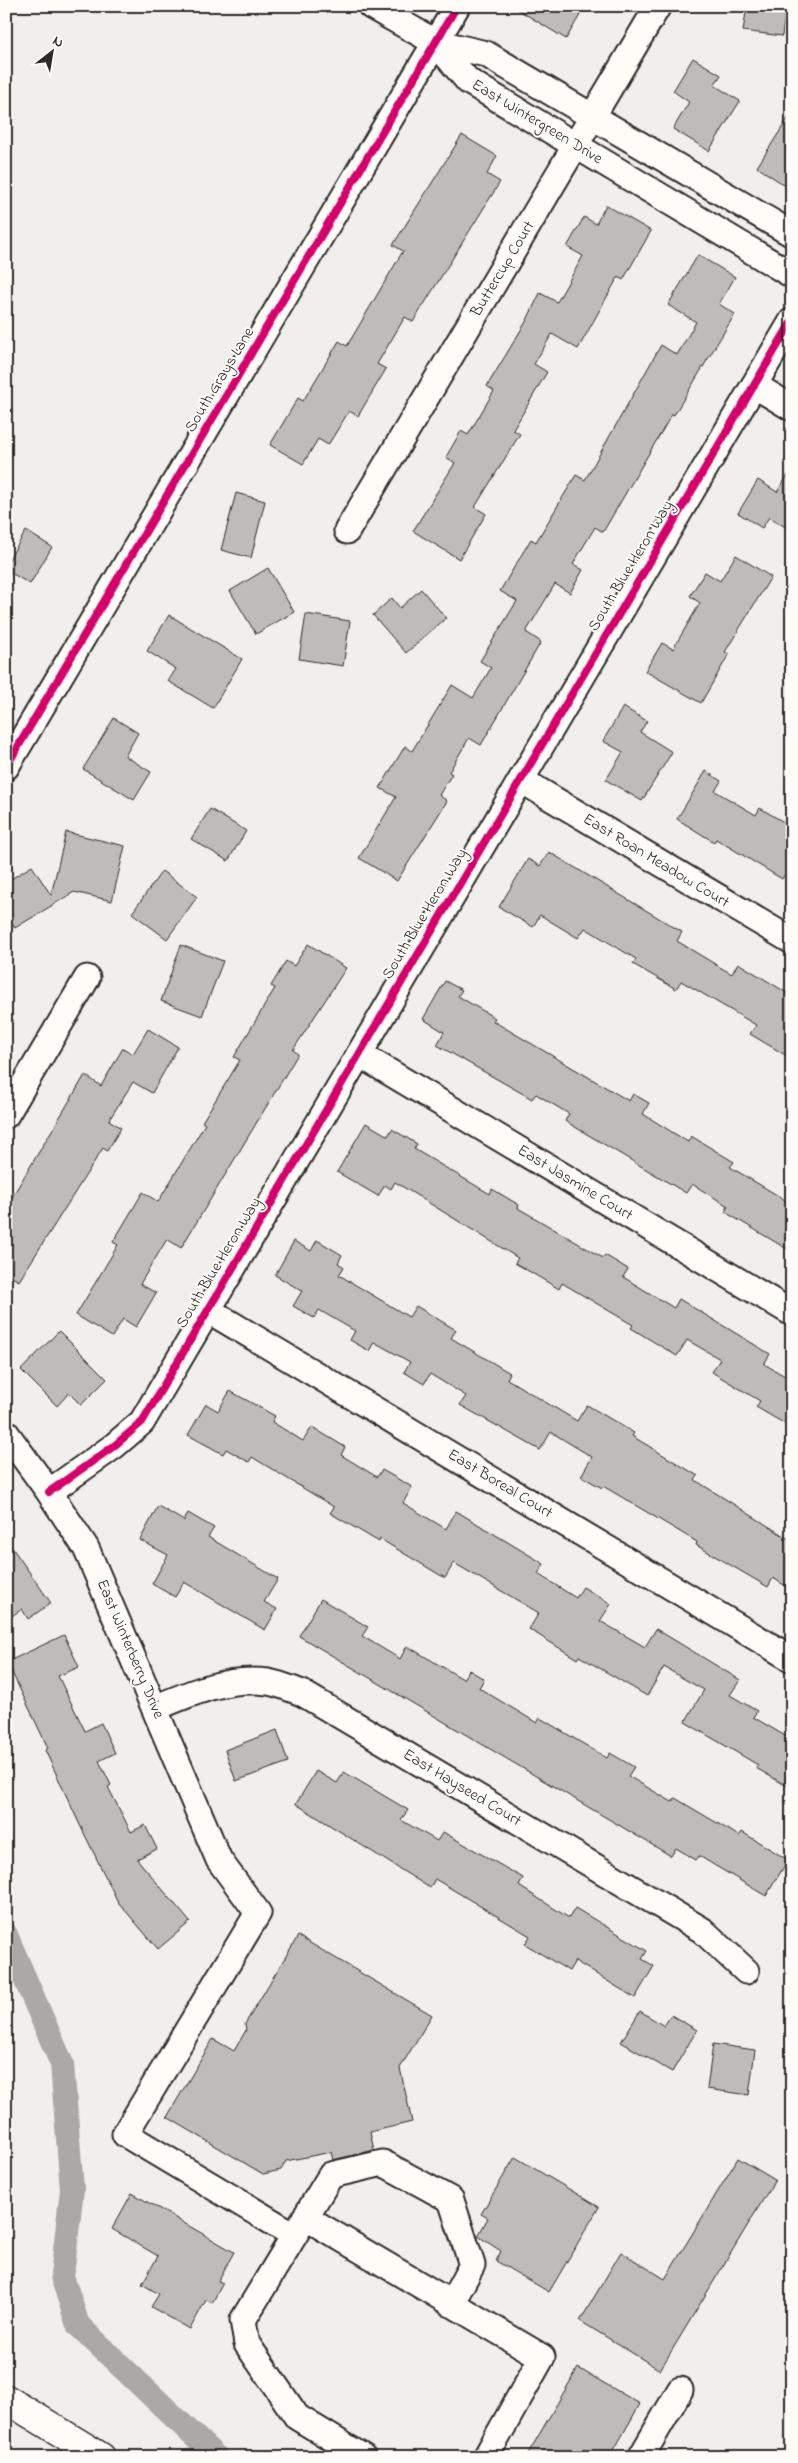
<svg xmlns="http://www.w3.org/2000/svg" width="798" height="2463" font-family="'Indie Flower',sans-serif">
	<style>
		.lines { fill: none; stroke-linecap: round; stroke-linejoin: round }
		.canal { stroke: #aaa9a7; stroke-width: 24 }
		.building { fill: #bdbcb8; stroke: #2b2b2b }
		.minor-casing { stroke: #2b2b2b; stroke-width: 29 }
		.major-casing { stroke: #2b2b2b; stroke-width: 31 }
		.minor { stroke: #fdfcf7; stroke-width: 25 }
		.major { stroke: #fdfcf7; stroke-width: 28 }
		.cycleway-casing { stroke: #fdfcf7; stroke-width: 11 }
		.cycleway { stroke: #d6006c; stroke-width: 8 }
		.labels { text-anchor: middle; dominant-baseline: central; stroke-width: 4; stroke-linejoin: round; paint-order: stroke }
		.street-label { font-size: 16px; fill: #2b2b2b; stroke: #fdfcf7 }
	</style>
	<rect width="100%" height="100%" fill="#f0efeb"/>
	<filter id="ink" filterUnits="userSpaceOnUse"><feTurbulence type="fractalNoise" baseFrequency=".02" numOctaves="2"/><feDisplacementMap in="SourceGraphic" scale="10" xChannelSelector="R" yChannelSelector="G"/><feConvolveMatrix kernelMatrix="1 2 1 2 8 2 1 2 1" color-interpolation-filters="sRGB"/></filter>
	<g filter="url(#ink)">
		<g class="lines">
			<!-- canal -->
			<path class="canal" d="M6 1935 62 2064 72 2189 62 2276 78 2325 216 2457"/>
		</g>
		<!-- building -->
		<path class="building" d="M512 6H566L580 15 566 39Z
			M747 6H786L782 36 743 31Z
			M693 58 721 75 714 85 740 101 709 151 673 129 689 102 673 91Z
			M792 112V190L757 167Z
			M462 135 497 156 487 174 500 182 413 322 405 317 377 364 386 369 358 416 349 411 328 445 318 439 303 464 270 445 298 398 303 401 339 341 347 346 403 251 393 245Z
			M606 205 651 231 623 280 618 277 578 349 552 334 534 364 547 372 513 430 520 434 475 507 486 514 459 559 413 531 455 463 446 457 461 431 468 435 494 391 487 386 527 320 540 293 557 302 583 256 567 247 584 217 596 224Z
			M698 255 735 277 719 304 735 314 674 415 672 414 603 532 595 527 573 564 583 570 570 593 555 584 526 632 541 642 481 745 469 738 449 772 452 774 439 795 447 801 397 881 359 858 396 797 380 788 405 746 412 751 452 685 473 698 491 668 480 661 517 601 500 591 531 539 536 542 576 475 585 480 661 345 677 355 696 322 668 305Z
			M792 469V531L769 517 762 528 738 513 758 480 777 492Z
			M236 493 265 501 251 558 221 550Z
			M26 531 52 547 30 584 6 570V564Z
			M736 555 771 577 725 652 729 654 701 703 645 671 662 643 673 649 700 603 690 596 705 572 720 581Z
			M268 568 294 612 256 634 230 591Z
			M421 589 446 618 406 653 373 615 392 598 400 608Z
			M306 614 350 621 343 666 299 659Z
			M169 615 242 659 213 708 168 681 176 669 147 651Z
			M623 707 647 721 640 732 672 752 642 801 606 780 623 752 603 741Z
			M114 718 138 733 125 756 151 772 134 800 83 769Z
			M706 771 721 781 715 791 756 815 760 808 792 827V863L782 879 716 839 714 842 677 819Z
			M210 809 246 831 228 861 191 839Z
			M66 832 125 846 112 901 74 892 15 928 6 914V882L32 866 51 895Z
			M549 852 682 932 677 941 718 966 732 974 738 963 792 996V1059L750 1034 756 1025 681 981 676 989 633 964 636 959 585 928 578 938 540 915 533 927 499 907 528 859 540 866Z
			M162 871 197 897 167 939 132 913Z
			M308 944 346 968 293 1050 298 1054 181 1248 167 1239 140 1284 156 1293 136 1327 123 1319 112 1337 76 1315 118 1245 113 1242 143 1192 158 1202 205 1124 202 1122 240 1060 234 1057 275 988 271 986 286 961 294 966Z
			M181 945 223 961 202 1016 161 1001Z
			M445 981 462 990 458 996 495 1018 493 1021 629 1101 633 1094 649 1103 643 1114 688 1142 691 1136 734 1162 730 1167 792 1204V1252L725 1212 728 1206 692 1184 686 1193 565 1121 569 1114 536 1094 532 1099 437 1045 444 1032 423 1019Z
			M148 1029 178 1047 152 1093 133 1082 109 1120 121 1128 107 1151 103 1148 19 1281 6 1274V1207L85 1075 101 1086 123 1048 133 1054Z
			M366 1123 388 1136 392 1129 417 1144 414 1149 490 1194 492 1189 519 1205 518 1208 603 1258 605 1255 628 1269 623 1277 674 1308 679 1299 770 1354 764 1364 792 1380V1428L756 1407 760 1401 712 1372 720 1359 687 1340 677 1356 631 1328 633 1325 562 1283 559 1289 515 1263 518 1258 395 1182 391 1189 385 1185 378 1196 337 1172Z
			M317 1240 342 1255 338 1263 344 1267 339 1275 409 1317 416 1306 456 1330 451 1338 510 1373 507 1379 577 1421 587 1405 634 1433 632 1436 698 1476 695 1480 792 1541V1590L773 1578 768 1587 696 1545 697 1542 603 1486 602 1488 581 1476 592 1457 551 1432 540 1450 460 1405 466 1396 430 1374 424 1384 404 1372 410 1362 374 1342 369 1351 350 1340 355 1331 319 1310 314 1318 293 1306 302 1291 275 1275 294 1241 311 1251Z
			M59 1331 107 1379 81 1405 69 1393 57 1406 21 1370Z
			M230 1391 275 1416 272 1422 303 1441 312 1427 345 1447 341 1455 377 1477 382 1470 412 1487 403 1503 446 1529 456 1511 544 1564 538 1574 576 1598 583 1587 611 1604 600 1621 645 1647 656 1629 740 1680 730 1695 757 1711 753 1717 792 1740V1789L756 1768 758 1765 685 1722 704 1690 686 1680 664 1667 647 1696 579 1656 577 1659 529 1629 539 1613 454 1563 445 1578 380 1539 379 1542 330 1513 334 1507 252 1457 249 1462 226 1449 223 1454 188 1435 206 1404 218 1411Z
			M158 1506 184 1521 188 1513 214 1528 208 1537 278 1579 264 1602 277 1609 265 1630 184 1582 175 1597 152 1584 168 1555 140 1540Z
			M6 1539 51 1603 28 1619 22 1609 6 1620Z
			M321 1599 368 1627 362 1636 400 1659 407 1646 463 1679 469 1670 484 1679 479 1688 537 1723 540 1718 607 1758 610 1753 634 1767 628 1776 672 1802 675 1798 739 1836 742 1832 788 1860 766 1896 699 1856 696 1860 676 1848 671 1856 299 1636Z
			M64 1635 79 1667 58 1676 85 1731 101 1723 115 1753 99 1761 111 1785 108 1787 131 1832 145 1825 157 1849 137 1859 190 1922 158 1949 118 1902 79 1823 45 1750 48 1748 7 1662Z
			M277 1730 288 1762 236 1781 225 1750Z
			M316 1771 337 1783 344 1772 408 1810 401 1820 437 1841 443 1832 523 1878 519 1886 569 1918 575 1908 647 1951 642 1959 654 1966 635 1998 575 1961 569 1971 525 1944 530 1936 435 1879 430 1888 296 1804Z
			M298 1936 432 2015 400 2068 412 2122 370 2132 374 2150 333 2160 331 2152 286 2161 281 2170 263 2174 167 2117 213 2039 234 2051 246 2030 245 2024Z
			M640 2011 664 2026 671 2015 697 2030 672 2072 621 2042Z
			M713 2044 755 2050 749 2095 707 2089Z
			M515 2157 599 2207 549 2292 496 2261 501 2251 478 2236 488 2218 481 2214Z
			M738 2158 775 2180 660 2370 580 2321 621 2252 665 2279Z
			M132 2193 234 2252 218 2281 223 2283 212 2303 206 2300 190 2329 151 2307 159 2294 142 2284 158 2256 112 2229Z
			M578 2368 640 2404 610 2457H526Z"/>
		<g class="lines">
			<defs>
				<path id="minor" d="M371 6 435 42 486 54 792 234
					M435 42 468 81 792 275
					M754 385 792 408
					M347 531 658 6
					M6 767 457 6
					M521 780 792 941
					M359 1054 792 1313
					M6 1115 87 978
					M208 1310 792 1659
					M6 1433 49 1492 86 1548 219 1860 258 1913 125 2134 294 2235
					M49 1492 114 1446 142 1422 792 321
					M155 1708C193 1692 227 1677 268 1682 280 1684 291 1689 302 1693L702 1930 746 1971
					M305 2217 542 2357 486 2457
					M363 2457 297 2417 247 2344 243 2320 331 2175 383 2163 451 2200 472 2265 451 2304
					M641 2457 680 2390"/>
				<path id="major" d="M6 2399 101 2457"/>
			</defs>
			<!-- minor casing -->
			<use href="#minor" class="minor-casing"/>
			<!-- major casing -->
			<use href="#major" class="major-casing"/>
			<!-- minor -->
			<use href="#minor" class="minor"/>
			<!-- major -->
			<use href="#major" class="major"/>
			<defs>
				<path id="cycleway" d="M6 767 457 6
					M49 1492 114 1446 142 1422 792 321"/>
			</defs>
			<!-- cycleway casing -->
			<use href="#cycleway" class="cycleway-casing"/>
			<!-- cycleway -->
			<use href="#cycleway" class="cycleway"/>
		</g>
	</g>
	<g class="labels">
		<!-- street labels -->
		<g class="street-label">
			<text transform="translate(537 122) rotate(31)">East Wintergreen Drive</text>
			<text transform="translate(503 269) rotate(-59)">Buttercup Court</text>
			<text transform="translate(220 380) rotate(-59)">South Grays Lane</text>
			<text transform="translate(631 566) rotate(-59)">South Blue Heron Way</text>
			<text transform="translate(656 861) rotate(31)">East Roan Meadow Court</text>
			<text transform="translate(425 914) rotate(-59)">South Blue Heron Way</text>
			<text transform="translate(575 1183) rotate(31)">East Jasmine Court</text>
			<text transform="translate(219 1263) rotate(-59)">South Blue Heron Way</text>
			<text transform="translate(500 1484) rotate(31)">East Boreal Court</text>
			<text transform="translate(130 1649) rotate(67)">East Winterberry Drive</text>
			<text transform="translate(462 1788) rotate(31)">East Hayseed Court</text>
		</g>
	</g>
	<!-- margin -->
	<rect width="798" height="2463" fill="none" stroke="#fdfcf7" stroke-width="25"/>
	<rect x="12" y="12" width="773" height="2438" fill="none" stroke="#2b2b2b" stroke-width="2" filter="url(#ink)"/>
	<!-- north arrow -->
	<g transform="translate(52 52) rotate(31)" stroke="#fdfcf7" stroke-width="4" paint-order="stroke">
	<path d="M0-4L9 19L0 12L-9 19Z" fill="#2b2b2b"/>
	<text y="-8" font-size="14" font-weight="bold" text-anchor="middle" fill="#2b2b2b">N</text>
	</g>
</svg>
